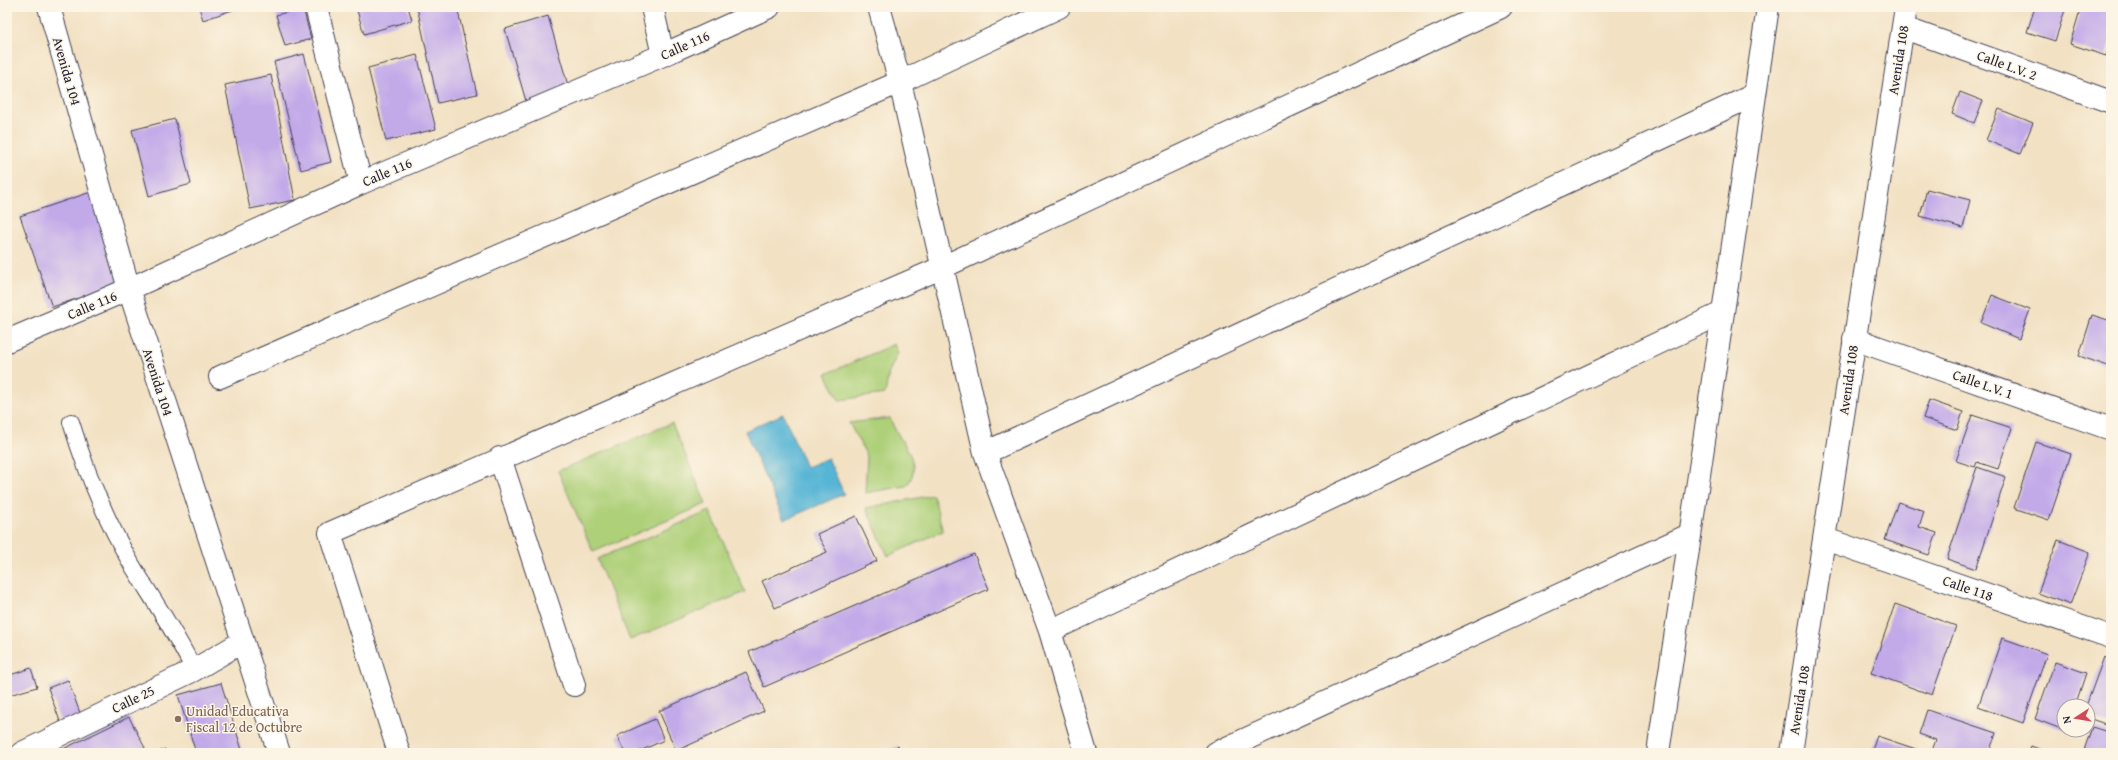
<svg xmlns="http://www.w3.org/2000/svg" width="2118" height="760" font-family="'Gentium Book Plus',serif">
	<style>
		.green { fill: #aed079; stroke: #68795a }
		.water { fill: #56b5d5; stroke: #3c6c88 }
		.building { fill: #c2aae9 }
		.lines { fill: none; stroke-linecap: round; stroke-linejoin: round }
		.lane-casing { stroke: #413f4f; stroke-width: 18 }
		.street-casing { stroke: #413f4f; stroke-width: 24 }
		.secondary-casing { stroke: #413f4f; stroke-width: 24 }
		.lane { stroke: #fff; stroke-width: 16 }
		.street { stroke: #fff; stroke-width: 22 }
		.secondary { stroke: #fff; stroke-width: 22 }
		.education-dot { fill: #8d6e63; stroke: #fcf5e5; stroke-width: 1.5 }
		.labels { text-anchor: middle; dominant-baseline: central; stroke-width: 3; stroke-linejoin: round; paint-order: stroke }
		.street-label { font-size: 14px; fill: #22223b; stroke: #fcf5e5 }
		.education-label { font-size: 14px; fill: #785e54; stroke: #fcf5e5; text-anchor: start }
	</style>
	<rect width="100%" height="100%" fill="#fcf5e5"/>
	<filter id="ink" filterUnits="userSpaceOnUse"><feTurbulence type="fractalNoise" baseFrequency=".025" numOctaves="2"/><feDisplacementMap in="SourceGraphic" scale="8" xChannelSelector="R" yChannelSelector="G"/><feConvolveMatrix kernelMatrix="1 2 1 2 8 2 1 2 1" color-interpolation-filters="sRGB"/></filter>
	<filter id="wash" filterUnits="userSpaceOnUse"><feTurbulence type="fractalNoise" baseFrequency=".012" numOctaves="4" result="noise"/><feDisplacementMap in="SourceGraphic" scale="16" xChannelSelector="R" yChannelSelector="G"/><feGaussianBlur stdDeviation="0.9" result="paint"/><feColorMatrix in="noise" values="0 0 0 0 0 0 0 0 0 0 0 0 0 0 0 0 0 1.4 0 .05"/><feComposite in="paint" operator="in"/></filter>
	<g filter="url(#wash)">
		<rect width="100%" height="100%" fill="#f2e1c3"/>
		<!-- green -->
		<path class="green" d="M894 344 898 353 889 372 885 394 839 400 826 374Z
			M890 418C897 441 927 462 906 486L865 493 867 456 849 423Z
			M672 423 706 504 593 552 558 471Z
			M933 495 943 531 888 556 866 508Z
			M710 511 745 592 630 640 597 559Z"/>
		<!-- water -->
		<path class="water" d="M783 414 806 467 828 458 844 494 784 520 745 431Z"/>
		<g id="blocks">
			<!-- building -->
			<path class="building" d="M199 7H241L203 20Z
				M356 7H408L412 20 364 34Z
				M417 7H457L477 94 438 103Z
				M683 7H696L684 11Z
				M2035 7H2066L2055 41 2027 32Z
				M2081 7H2111V40L2106 56 2070 44Z
				M303 8 311 39 285 46 276 15Z
				M548 16 571 96 528 108 505 29Z
				M304 54 331 162 301 170 274 62Z
				M417 55 436 129 386 141 368 68Z
				M271 75 295 200 250 209 225 85Z
				M1960 92 1983 101 1974 123 1952 114Z
				M1999 109 2033 123 2020 154 1986 140Z
				M175 119 191 184 149 196 132 130Z
				M1927 189 1970 200 1963 228 1920 216Z
				M91 192 122 284 52 307 20 216Z
				M1992 295 2030 310 2019 339 1981 323Z
				M2092 315 2111 321V367L2079 356Z
				M1929 400 1963 412 1957 430 1923 418Z
				M1972 415 2012 428 1998 469 1977 462 1975 467 1956 461Z
				M2036 442 2071 454 2049 520 2014 508Z
				M1977 467 2006 477 1976 569 1947 559Z
				M1898 502 1924 511 1919 527 1937 533 1929 555 1885 540Z
				M856 516 877 561 775 608 762 581 827 552 817 534Z
				M2058 540 2090 552 2070 605 2038 593Z
				M974 554 989 589 764 687 749 652Z
				M1895 604 1956 626 1932 695 1871 673Z
				M2002 638 2047 654 2023 723 1978 707Z
				M2104 657 2111 659V726L2088 718V706H2086Z
				M2055 662 2086 673 2075 706H2064V730L2035 719Z
				M31 668 37 687 9 695 7 676Z
				M746 672 764 711 676 751 659 711Z
				M68 680 81 716 61 724 48 688Z
				M221 683 243 753H196L178 695Z
				M1927 710 1996 733 1989 753 1969 751 1968 753H1931L1936 740 1919 734Z
				M129 717 145 748 135 753H55Z
				M655 719 664 740 636 753H625L617 736Z
				M2092 727 2111 733V753H2083Z
				M1877 736 1919 750 1918 753H1871Z
				M898 746 901 753H882Z
				M2031 746 2050 753H2028Z
				M165 749 167 753H156Z"/>
		</g>
	</g>
	<g filter="url(#ink)">
		<use href="#blocks" fill-opacity="0" stroke="#413f4f" stroke-width="1"/>
		<g class="lines">
			<defs>
				<path id="lane" d="M71 422C86 472 106 520 132 565 153 600 176 633 194 670"/>
				<path id="street" d="M49 7 129 289 279 753
					M316 7 361 183
					M652 7 663 55
					M879 7 900 82 985 453 1050 631 1086 753
					M1904 28 2111 102
					M1854 339 2111 429
					M7 341 129 289 361 183 663 55 769 7
					M220 377 900 82 1059 7
					M985 453 1754 95
					M500 458 574 685
					M1825 539 2111 637
					M1050 631 1722 313
					M22 753 194 670 242 642
					M399 753 330 533 943 267 1501 7
					M1216 753 1689 535
					M1658 753 1768 7"/>
				<path id="secondary" d="M1791 753 1906 7"/>
			</defs>
			<!-- lane casing -->
			<use href="#lane" class="lane-casing"/>
			<!-- street casing -->
			<use href="#street" class="street-casing"/>
			<!-- secondary casing -->
			<use href="#secondary" class="secondary-casing"/>
			<!-- lane -->
			<use href="#lane" class="lane"/>
			<!-- street -->
			<use href="#street" class="street"/>
			<!-- secondary -->
			<use href="#secondary" class="secondary"/>
		</g>
	</g>
	<!-- markers -->
	<circle class="education-dot" cx="178" cy="719" r="4"/>
	<g class="labels">
		<!-- street labels -->
		<g class="street-label">
			<text transform="translate(685 45) rotate(-24)">Calle 116</text>
			<text transform="translate(1898 60) rotate(-81)">Avenida 108</text>
			<text transform="translate(2007 65) rotate(20)">Calle L.V. 2</text>
			<text transform="translate(67 71) rotate(74)">Avenida 104</text>
			<text transform="translate(387 172) rotate(-23)">Calle 116</text>
			<text transform="translate(92 305) rotate(-23)">Calle 116</text>
			<text transform="translate(1848 380) rotate(-82)">Avenida 108</text>
			<text transform="translate(158 382) rotate(72)">Avenida 104</text>
			<text transform="translate(1983 384) rotate(19)">Calle L.V. 1</text>
			<text transform="translate(1968 588) rotate(19)">Calle 118</text>
			<text transform="translate(133 699) rotate(-26)">Calle 25</text>
			<text transform="translate(1799 700) rotate(-81)">Avenida 108</text>
		</g>
		<!-- education labels -->
		<g class="education-label">
			<text x="186" y="711">Unidad Educativa<tspan x="186" dy="16">Fiscal 12 de Octubre</tspan></text>
		</g>
	</g>
	<!-- margin -->
	<rect width="2118" height="760" fill="none" stroke="#fcf5e5" stroke-width="24"/>
	<!-- north arrow -->
	<g transform="translate(2076 718) rotate(258)"><circle r="19" fill="#fcf5e5" stroke="#a5a1a1"/>
	<path d="M0-3L7 15L0 10L-7 15Z" fill="#d1495b"/>
	<text y="-6" font-size="11" font-weight="bold" text-anchor="middle" fill="#22223b">N</text>
	</g>
</svg>
